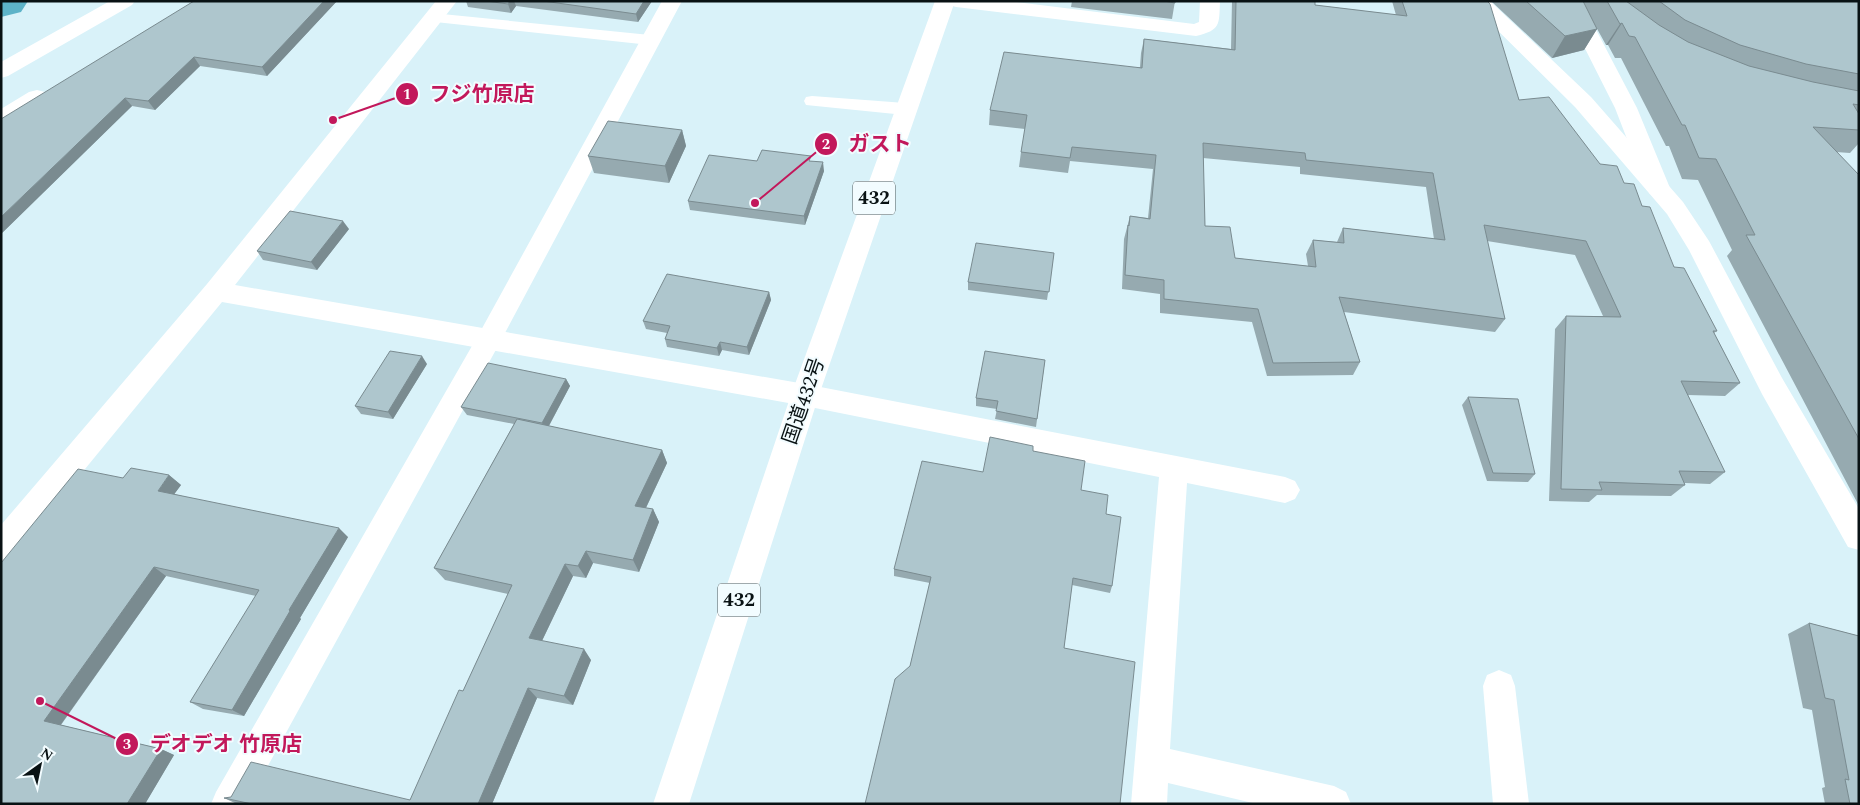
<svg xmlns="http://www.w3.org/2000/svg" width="1860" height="805" font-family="Spectral,'Noto Sans JP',serif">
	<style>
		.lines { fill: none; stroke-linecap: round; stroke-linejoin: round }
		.river { fill: #5db3c8; fill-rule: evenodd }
		.service { fill: #fff; fill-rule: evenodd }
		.minor { fill: #fff; fill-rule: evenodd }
		.tertiary { fill: #fff; fill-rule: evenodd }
		.trunk { fill: #fff; fill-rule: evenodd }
		.wall { fill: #96aab0; fill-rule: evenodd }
		.shaded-wall { fill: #7a8b90 }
		.building { fill: #aec6cd; stroke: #7a8b90; fill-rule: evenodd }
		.labels { text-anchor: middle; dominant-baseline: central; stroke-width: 4; stroke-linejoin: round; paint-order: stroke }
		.shield { fill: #f2fcff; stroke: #4f585a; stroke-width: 1 }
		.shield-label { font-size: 19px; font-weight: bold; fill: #091214 }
		.street-label { font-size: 20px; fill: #091214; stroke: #f2fcff }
		.leader { fill: none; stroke: #c2185b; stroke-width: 2 }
		.callout-dot { fill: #c2185b; stroke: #f2fcff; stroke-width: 2 }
		.mark-label { font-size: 15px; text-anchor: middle; font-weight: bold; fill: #fff }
		.callout-label { font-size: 21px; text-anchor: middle; font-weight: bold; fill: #c2185b; stroke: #f2fcff; stroke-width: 4; stroke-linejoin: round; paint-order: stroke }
	</style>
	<rect width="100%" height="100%" fill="#d9f2f9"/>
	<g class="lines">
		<!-- river -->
		<path class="river" d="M1 1H28L21 12 1 17Z"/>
		<!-- service -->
		<path class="service" d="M432 13 650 35 656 37 658 40 656 43 650 45 426 21 424 18 426 15Z
			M812 96 905 103 911 105 913 109 911 113 905 115 806 105 804 101 806 97Z"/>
		<!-- minor -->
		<path class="minor" d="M110 1H135L132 5 8 76 1 78V62Z
			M662 1H682L498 346 247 804H211L216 792 480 332Z
			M946 1H1008L1194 24 1199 22 1200 1H1220C1219 25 1221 30 1196 36L956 7 949 5Z
			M1561 1H1581L1637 108 1670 188 1666 194 1658 196 1650 194 1646 188 1615 108Z
			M37 90 45 92 48 97 45 102 9 124 1 126V109L29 92Z
			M805 384 1285 477 1295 481 1300 490 1295 499 1285 503 1187 483 1170 749 1334 786 1346 792 1351 804H1257L1168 783 1167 804H1131L1159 477 805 406 795 403 791 395 795 387Z
			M1499 670 1511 675 1515 686 1529 804H1493L1483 686 1487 675Z"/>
		<!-- tertiary -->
		<path class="tertiary" d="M436 1H457L235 285 805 384 815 387 819 395 815 403 805 406 222 302 12 558 1 562V525L207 284Z
			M1468 1H1490L1591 97 1683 202 1709 241 1782 378 1859 509V550L1848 547 1762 394 1689 250 1667 214 1575 107Z"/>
		<!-- trunk -->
		<path class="trunk" d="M935 1H955L819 395 689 804H653L791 395Z"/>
	</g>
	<!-- wall -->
	<path class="wall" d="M194 1H337L267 76 200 66 155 110 132 106 1 234Z
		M466 1H652L638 22 516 6 511 13 468 7Z
		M1072 1H1175L1172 19 1071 7Z
		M1232 1H1315V5L1396 15 1392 1H1487L1519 100 1624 183 1642 206 1674 267 1717 331 1714 333 1740 383 1725 396 1688 395 1725 472 1710 484 1685 483V485L1671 496 1597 495 1589 502 1549 501 1555 329 1566 316H1603L1575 255 1487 241 1505 319 1495 332 1344 312 1360 362 1353 375 1267 376 1252 322 1160 313V294L1122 289 1124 239 1130 216 1148 218 1153 169 1070 161 1068 173 1019 167 1021 152 1025 129 989 125 990 110 1140 67 1141 53 1144 39 1231 49ZM1203 158 1300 167V174L1426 187 1434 239 1343 228 1337 242 1313 240 1306 254 1308 266 1235 258 1205 226Z
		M1491 1H1859V143L1850 153 1836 152 1859 175V506L1727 256 1732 250 1698 180 1682 179 1669 146H1666L1621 58H1615L1608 45H1606L1595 25 1597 29 1584 50 1552 58Z
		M682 130 686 146 669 183 594 173 588 156Z
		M757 161H812L824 171 805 225 690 210 688 201Z
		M349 229 317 270 263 260 257 251Z
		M1054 253 1047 300 968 290V282Z
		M769 292 771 300 749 355 722 350 719 356 667 347 665 339 667 333 646 329 643 321Z
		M1045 360 1036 427 995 419 997 409 976 406V398Z
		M427 364 393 419 361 414 355 406Z
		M566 379 570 386 549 426 662 450 667 463 646 508 653 509 659 522 639 572 593 563 586 578 573 576 542 641 591 660 573 705 537 698 492 804H237L224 798 410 800 463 691 508 594 445 580 434 568 514 424 467 415 461 407Z
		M1468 397 1535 474 1528 482 1487 481 1462 405Z
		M1033 451 1081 490 1106 514 1112 586 1110 593 1072 585 1064 648 910 666 930 583 894 576V569L983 472Z
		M169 475 181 485 174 494 348 537 300 618 301 619 244 716 203 709 190 702 256 596 166 576 61 725 161 749 174 755 145 804H1Z
		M1809 623 1859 636V804H1825L1822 788 1825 787 1812 710 1803 708 1788 634Z"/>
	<!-- shaded-wall -->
	<path class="shaded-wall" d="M324 1H337L267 76 262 67Z
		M510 1H514L516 6 511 13 508 4Z
		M644 1H652L638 22 636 14Z
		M1622 23 1608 45H1606L1620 24Z
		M1597 29 1584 50 1552 58 1565 36Z
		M194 57 200 66 155 110 148 101Z
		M125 98 132 106 1 234V217Z
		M682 130 686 146 669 183 665 166Z
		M823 162 824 171 805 225 804 216Z
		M343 221 349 229 317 270 311 262Z
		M769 292 771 300 749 355 747 347Z
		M720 342 722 350 719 356 717 348Z
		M422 356 427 364 393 419 388 412Z
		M566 379 570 386 546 431 542 423Z
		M662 450 667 463 641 518 635 506Z
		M169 475 181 485 170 500 158 491Z
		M653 509 659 522 639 572 633 560Z
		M339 528 348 537 300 618 301 619 244 716 232 710 289 610Z
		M586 551 593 563 586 578 578 566Z
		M565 564 573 576 538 649 529 638Z
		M154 567 166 576 59 727 44 721Z
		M584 649 591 660 573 705 564 696Z
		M528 688 537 698 492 804H478Z
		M161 749 174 755 145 804H127Z"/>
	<!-- building -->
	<path class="building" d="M194 1H324L262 67 194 57 148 101 125 98 1 217V119Z
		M486 1H510L508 4Z
		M543 1H644L636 14Z
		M1164 1H1175V3Z
		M1236 1H1315V5L1407 16 1402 1H1487L1490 4 1519 100 1549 97 1600 164 1617 166 1624 183 1634 184 1642 206 1650 207 1674 267 1684 268 1717 331H1713L1740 383 1681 381 1725 472 1679 471 1685 485 1599 482 1602 490 1561 489 1566 316 1621 317 1586 241 1484 225 1505 319 1339 297 1360 362 1273 363 1258 309 1164 299V280L1125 275 1128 225 1129 226 1130 216 1150 219 1156 155 1072 147 1070 158 1021 152 1027 115 990 110 1004 52 1142 68 1144 39 1235 50ZM1203 143 1305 153 1306 160 1433 173 1445 240 1343 228 1344 243 1313 240 1316 267 1235 258 1230 227 1205 226Z
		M1526 1H1583L1597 29 1565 36Z
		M1607 1H1626L1659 25 1688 42 1749 66 1813 82 1859 91V105L1853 104 1859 114V130L1813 127 1859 175V439L1746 235H1755L1716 159 1699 158 1685 125H1682L1635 37 1629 36 1622 23 1620 24Z
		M1659 1H1859V74L1806 64 1740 45 1685 20Z
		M608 121 682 130 665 166 588 156Z
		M762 150 811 156 809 161 823 162 804 216 688 201 709 155 757 161Z
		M290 211 343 221 311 262 257 251Z
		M976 243 1054 253 1049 292 968 282Z
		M667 274 769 292 747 347 720 342 717 348 665 339 670 326 643 321Z
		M390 351 422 356 388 412 355 406Z
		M985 351 1045 360 1037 419 996 411 998 401 976 398Z
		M488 363 566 379 542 423 461 407Z
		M1468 397 1518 399 1535 474 1493 473Z
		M517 419 662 450 635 506 653 509 633 560 586 551 578 566 565 564 529 638 584 649 564 696 528 688 478 804H252L224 798 231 797 251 762 410 800 459 690 463 691 512 585 434 568Z
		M990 437 1033 446V451L1085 461 1081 490 1108 495 1106 514 1121 517 1112 586 1073 578 1064 648 1135 662 1120 804H865L895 679 910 666 931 577 894 569 922 461 983 472Z
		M131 468 169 475 158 491 339 528 289 610 290 611 232 710 190 702 259 590 154 567 44 721 161 749 127 804H1V563L78 469 123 478Z
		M1809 623 1859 636V804H1850L1845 779 1849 780 1834 700 1825 698Z"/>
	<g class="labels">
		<!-- shield labels -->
		<g class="shield">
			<rect x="853" y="181.5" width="42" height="33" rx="4"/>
			<rect x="718" y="583.5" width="42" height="33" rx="4"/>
		</g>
		<g class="shield-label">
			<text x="874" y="198">432</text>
			<text x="739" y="600">432</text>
		</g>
		<!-- street labels -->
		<g class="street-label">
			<text transform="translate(804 401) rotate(-71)">国道432号</text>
		</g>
	</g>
	<!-- callouts -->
	<path class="leader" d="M333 120L407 94M755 203L826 144M40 701L127 744"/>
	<g class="callout-dot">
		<circle cx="333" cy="120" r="5"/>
		<circle cx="755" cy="203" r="5"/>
		<circle cx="40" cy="701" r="5"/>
		<circle cx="407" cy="94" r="12"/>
		<circle cx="826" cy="144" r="12"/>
		<circle cx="127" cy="744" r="12"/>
	</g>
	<g class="mark-label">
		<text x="407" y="99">1</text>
		<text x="826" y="149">2</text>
		<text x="127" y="749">3</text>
	</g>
	<g class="callout-label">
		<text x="482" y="101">フジ竹原店</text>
		<text x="880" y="151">ガスト</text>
		<text x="226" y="751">デオデオ 竹原店</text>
	</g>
	<!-- border -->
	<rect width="1860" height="805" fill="none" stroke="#091214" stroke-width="5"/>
	<!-- north arrow -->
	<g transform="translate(40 765) rotate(33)" stroke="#f2fcff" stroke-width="4" paint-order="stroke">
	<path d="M0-4L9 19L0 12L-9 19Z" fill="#091214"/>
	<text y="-8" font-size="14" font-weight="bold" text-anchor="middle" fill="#091214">N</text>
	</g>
</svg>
